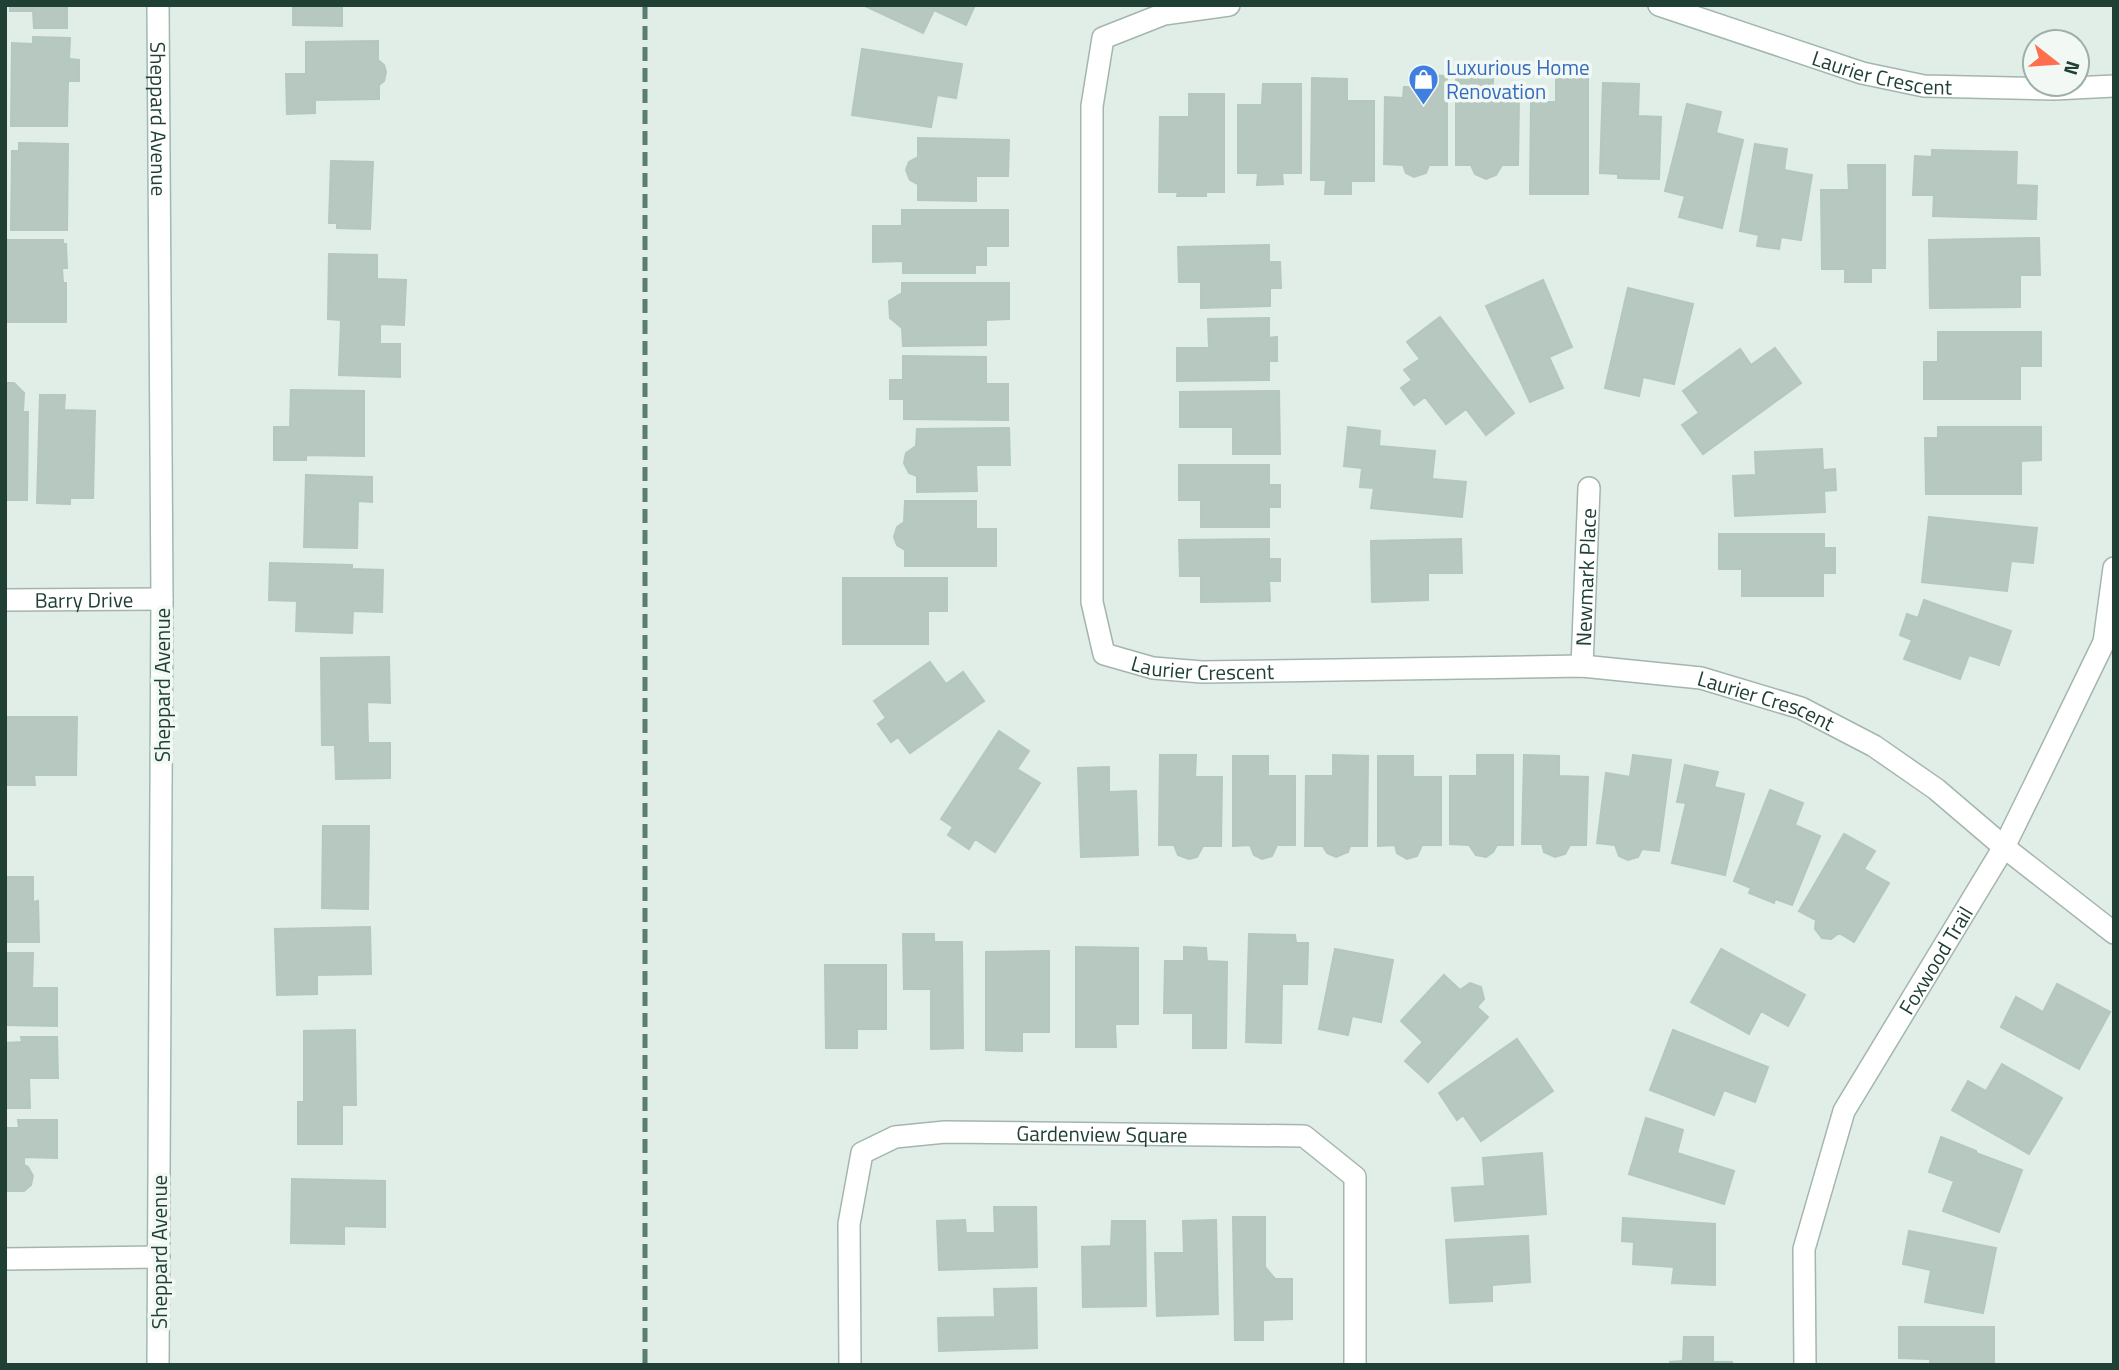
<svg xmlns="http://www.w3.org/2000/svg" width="2119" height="1370" font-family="'Titillium Web',sans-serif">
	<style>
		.building { fill: #b6c8c0; stroke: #b3c8be; stroke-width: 2 }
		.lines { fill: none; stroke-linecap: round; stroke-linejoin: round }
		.street-casing { stroke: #a3b6ae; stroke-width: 24 }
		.secondary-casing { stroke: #9ebaaf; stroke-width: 24 }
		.street { stroke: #fff; stroke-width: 21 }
		.secondary { stroke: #fff; stroke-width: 21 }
		.rail { stroke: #5a7c71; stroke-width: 5; stroke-dasharray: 14 7; stroke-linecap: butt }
		.labels { text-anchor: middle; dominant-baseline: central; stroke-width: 7; stroke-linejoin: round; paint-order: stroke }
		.shop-label { font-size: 21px; fill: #366cbe; stroke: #f2f9f5; text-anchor: start }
		.street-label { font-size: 21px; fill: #204035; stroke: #f2f9f5 }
	</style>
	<rect width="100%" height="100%" fill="#e1ede7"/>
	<!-- building -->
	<path class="building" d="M10 5H67V28H34L33 11H10Z
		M293 5H342V26L293 25Z
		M863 5H975L966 25 934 10 923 33Z
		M33 37 70 38 69 59 79 60V81H68L67 126H11L12 43 33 44Z
		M378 41V60L384 65 386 72 384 81 379 85V99L315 100V113L287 114 286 74H306V42Z
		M862 49 962 64 956 98 937 95 931 127 852 115Z
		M1456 74 1493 75V97L1519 98 1518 165H1502L1496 175 1486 179 1475 174 1471 165H1456Z
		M1410 75 1447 76V165H1429L1426 173 1414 177 1406 173 1403 165 1384 164 1385 97 1403 98 1404 87H1411Z
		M1556 75 1588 76V194H1530L1531 102H1556Z
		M1312 78 1347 79V101H1374V181H1351V194H1325L1326 180H1311Z
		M1603 83 1639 84 1638 116 1661 117 1659 179 1618 178V174L1600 173Z
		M1263 84H1301V173H1282L1283 184 1257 185 1258 173H1238V105H1262Z
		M1189 94H1224V192H1206V196H1177L1178 192H1159L1160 117H1189Z
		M1687 104 1721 112 1716 133 1743 140 1722 228 1679 217 1685 196 1665 191Z
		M918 138 1009 140 1008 176H976V201L918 200V184L910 180 906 170 909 162 918 157Z
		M19 143 68 144 67 230H11L12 151H19Z
		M1755 144 1787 149 1784 170 1812 175 1801 240 1781 237 1779 249 1757 246 1759 235 1740 231Z
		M1932 150 2017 152 2016 185 2037 186 2036 219 1933 216 1934 195H1913L1915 156 1932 157Z
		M331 161 373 162 370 229 337 228V223H329Z
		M1848 165H1885V268H1871V282H1845V269H1822L1821 190H1849Z
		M902 210H1008V246H986V265H975V273H903V261L873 262V226H902Z
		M2039 238 2040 275H2020V307L1930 308 1929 240Z
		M5 240H63V244H66L67 268H62L63 283H66V322H5Z
		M1269 245V262H1280L1281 288H1270V306L1201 308V282H1179L1178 247Z
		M329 254 377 255V279L406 280 404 325 380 324V344H400V377L339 375 341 320 328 319Z
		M1543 280 1572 347 1549 357 1563 388 1530 402 1486 306Z
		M902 283H1009V319L986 320V345L903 346 902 328 890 318 889 301 902 293Z
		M1628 288 1693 304 1674 384 1643 377 1639 396 1605 388Z
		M1440 317 1514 413 1486 435 1466 409 1446 424 1425 397 1414 405 1401 388 1412 380 1404 370 1420 359 1407 342Z
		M1269 318V338L1277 337V361H1269V380L1177 381V348H1209L1208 319Z
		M1938 332H2041V366H2020V399H1924V362H1938Z
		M1775 348 1801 383 1703 454 1682 425 1699 413 1683 391 1740 349 1751 365Z
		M903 356 986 357V384H1008V420L904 419V399H890V380H903Z
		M5 383H14L24 393 23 412H28L27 500H5Z
		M291 390 364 391V456L306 455V460H274V427H290Z
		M1279 391 1280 454H1233V427H1180V392Z
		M40 395H65L64 410 95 411 93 498H70V504L37 503Z
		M1348 427 1380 431 1379 446 1435 451 1432 479 1466 482 1462 517 1371 508 1374 488 1360 487 1362 468 1344 466Z
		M1938 427H2041V460L2021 461V494H1926L1925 438H1938Z
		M1009 428 1010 465H976L977 491 917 492V476L909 473 904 463 906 453 916 446 917 429Z
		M1822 449 1823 470 1835 469 1836 490 1824 491 1825 512 1735 516 1733 476 1756 475 1755 452Z
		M1179 465H1269V485H1280V507H1269V527H1201V500H1179Z
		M306 475 372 477V502L358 501 357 548 304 547Z
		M905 501H976V529H996V566H905V550L897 545 894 537 897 527 904 522Z
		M1929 517 2037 528 2033 563 2011 561 2007 591 1922 582Z
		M1719 534H1824V548H1835V573H1823V596H1742V569H1719Z
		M1269 539V559H1280V581H1269L1270 601 1201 602V576H1180L1179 540Z
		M1461 539 1462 573H1428V600L1372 602 1371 541Z
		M270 563 352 565V569L383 570 382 612 353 611 352 633 296 631 297 601 269 600Z
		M843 578H947V611H928V644H843Z
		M1924 600 2011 631 1999 665 1969 655 1960 679 1904 659 1912 640 1900 635 1907 614 1918 618Z
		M389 657 390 703 367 702 368 743H390V778L336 779 335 745H322L321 658Z
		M930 662 946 684 963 672 984 701 910 753 898 737 891 742 878 724 886 718 874 701Z
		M5 717H77L76 775H34L35 785H5Z
		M999 731 1029 751 1017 769 1040 783 995 852 975 839 969 849 948 835 953 827 941 819Z
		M1160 755H1196L1195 777H1222L1221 846H1203L1197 857 1189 859 1178 855 1174 845H1159Z
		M1333 755 1368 756 1367 846H1350L1348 852 1336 857 1327 853 1323 846H1305L1306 776H1333Z
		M1477 755H1513V845H1497L1493 852 1486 857 1476 855 1469 845 1450 844V776H1477Z
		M1524 755 1559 756V776L1588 777 1586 845H1570L1565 854 1555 857 1544 852 1542 844H1522Z
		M1633 755 1671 760 1659 851 1642 849 1638 857 1628 860 1619 856 1615 845 1597 843 1606 773 1630 777Z
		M1233 756H1268V776H1295V845H1277L1272 856 1262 859 1254 855 1250 845 1233 846Z
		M1378 756H1413V777H1441V845H1422L1417 856 1407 859 1397 853 1395 845 1378 846Z
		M1685 765 1718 772 1714 787 1744 794 1725 875 1672 863 1686 803 1677 802Z
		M1109 767V792L1136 791 1138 855 1081 857 1078 768Z
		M1770 790 1803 803 1795 825 1820 836 1792 905 1775 899 1774 903 1749 893 1751 888 1734 881Z
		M323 826H369L368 909 322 908Z
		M1844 834 1875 851 1864 869 1889 883 1854 942 1839 933 1831 939 1822 938 1815 929 1816 920 1799 911Z
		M5 877H33V902L38 901 39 942H5Z
		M370 927 371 974 317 975V994L277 995 275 929Z
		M903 934H934V942H962L963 1048 931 1049V989H904Z
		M1249 934 1295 935 1296 943H1308L1307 984H1282L1281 1043 1246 1042Z
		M1076 947 1138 948V1024H1115L1116 1047H1076Z
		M1184 947 1206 948 1207 961 1227 962 1226 1048H1193V1013H1164L1165 961H1184Z
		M1335 949 1393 960 1381 1022 1352 1016 1348 1035 1319 1029Z
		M1721 949 1805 995 1788 1026 1761 1011 1749 1034 1691 1002Z
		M1049 951V1032H1022V1051L986 1050V952Z
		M5 953H33L32 988H57V1026L5 1025Z
		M825 965H886V1029H857V1048H826Z
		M1444 975 1460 990 1470 983 1481 987 1484 999 1477 1007 1488 1017 1428 1082 1405 1061 1423 1042 1401 1021Z
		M2057 984 2110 1012 2079 1069 2001 1027 2016 997 2043 1012Z
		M355 1030 356 1105H342V1144H298V1102H304V1031Z
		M1673 1030 1768 1067 1755 1102 1724 1090 1714 1115 1650 1090Z
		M21 1037H57L58 1078H29L30 1108H5V1043L22 1042Z
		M1517 1039 1553 1091 1481 1141 1463 1115 1457 1120 1439 1093Z
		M2002 1064 2062 1098 2029 1154 1952 1110 1968 1081 1986 1091Z
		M1646 1118 1683 1130 1677 1153 1734 1171 1724 1204 1629 1174Z
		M18 1120H57V1158L24 1157V1165L28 1167 33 1176 31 1185 24 1191H5V1128H19Z
		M1941 1137 1976 1151V1153L2022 1170 1999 1232 1943 1211 1954 1181 1929 1172Z
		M1542 1153 1546 1214 1455 1221 1452 1188 1485 1186 1483 1158Z
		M292 1179 385 1181V1227L344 1226V1244L291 1243Z
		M994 1207H1036L1037 1267 939 1270 937 1221 965 1220 966 1233H995Z
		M1233 1217H1265V1267L1275 1279H1292V1319L1263 1320V1340H1235Z
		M1623 1218 1715 1224V1285L1672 1283 1674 1267 1633 1264 1634 1242 1622 1241Z
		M1216 1220 1218 1314 1157 1316 1155 1253H1184L1183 1221Z
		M1112 1221H1145L1146 1306 1083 1307 1082 1247 1111 1246Z
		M1909 1231 1996 1248 1983 1313 1925 1302 1931 1270 1903 1264Z
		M1528 1236 1530 1282 1492 1285V1301L1450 1303 1446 1240Z
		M1036 1288 1037 1348 939 1351 938 1318 995 1317 994 1289Z
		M1899 1327H1994V1365H1930V1359L1899 1358Z
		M1684 1337H1713V1362H1732V1365H1670V1362L1683 1361Z"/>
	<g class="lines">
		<defs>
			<g id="street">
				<path id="s1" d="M1229 5 1164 14 1103 38 1092 106V602L1104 654 1153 668 1202 672 1582 666 1701 678 1801 708 1874 746 1936 789 2004 847 2114 933"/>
				<path id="s2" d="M1659 5 1862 73 1924 86 2054 89 2114 86"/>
				<path id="s3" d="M5 600 162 599"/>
				<path id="s4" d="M1582 666 1589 488"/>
				<path d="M5 1259 159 1257"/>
				<path id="s5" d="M850 1365 849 1224 862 1153 895 1137 945 1132 1304 1136 1355 1177V1365"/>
				<path id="s6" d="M1805 1365 1804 1249 1844 1111 2004 847 2034 786 2104 642 2114 568"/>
			</g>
			<g id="secondary">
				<path id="s7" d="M158 5 162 599 158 1365"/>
			</g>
		</defs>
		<!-- street casing -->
		<use href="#street" class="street-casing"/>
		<!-- secondary casing -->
		<use href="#secondary" class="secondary-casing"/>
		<!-- street -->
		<use href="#street" class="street"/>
		<!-- secondary -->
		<use href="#secondary" class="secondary"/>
		<!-- rail -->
		<path class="rail" d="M645 5V1365"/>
	</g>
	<!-- icons -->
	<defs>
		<symbol id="shop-pin" viewBox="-11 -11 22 30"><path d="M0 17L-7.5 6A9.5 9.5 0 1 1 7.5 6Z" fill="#3f7fe0" stroke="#f2f9f5"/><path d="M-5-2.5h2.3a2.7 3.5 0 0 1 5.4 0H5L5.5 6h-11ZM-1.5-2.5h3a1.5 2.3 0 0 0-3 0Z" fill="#fff"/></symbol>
	</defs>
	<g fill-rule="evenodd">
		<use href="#shop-pin" x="1406" y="62" width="35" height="47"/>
	</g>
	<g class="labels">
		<!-- shop labels -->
		<g class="shop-label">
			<text x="1446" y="67">Luxurious Home<tspan x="1446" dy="24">Renovation</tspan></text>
		</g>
		<!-- street labels -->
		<g class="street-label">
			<text stroke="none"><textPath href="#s2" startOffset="234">Laurier Crescent</textPath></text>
			<text stroke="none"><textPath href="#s7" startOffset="114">Sheppard Avenue</textPath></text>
			<text stroke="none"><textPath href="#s4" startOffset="89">Newmark Place</textPath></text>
			<text stroke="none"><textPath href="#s3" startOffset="79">Barry Drive</textPath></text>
			<text stroke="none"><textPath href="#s1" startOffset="850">Laurier Crescent</textPath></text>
			<text transform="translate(162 685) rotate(-90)">Sheppard Avenue</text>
			<text stroke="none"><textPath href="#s1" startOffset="1418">Laurier Crescent</textPath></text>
			<text stroke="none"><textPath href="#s6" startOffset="436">Foxwood Trail</textPath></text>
			<text stroke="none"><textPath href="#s5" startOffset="457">Gardenview Square</textPath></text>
			<text transform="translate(159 1252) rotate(-90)">Sheppard Avenue</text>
		</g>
	</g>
	<!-- border -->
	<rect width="2119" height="1370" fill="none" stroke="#204035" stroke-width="14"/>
	<!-- north arrow -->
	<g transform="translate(2056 63) rotate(107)"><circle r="33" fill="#f2f9f5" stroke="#9eafa8" stroke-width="2"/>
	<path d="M0-5L12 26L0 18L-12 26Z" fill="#ff6f4e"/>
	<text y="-10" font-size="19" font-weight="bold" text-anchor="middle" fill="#204035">N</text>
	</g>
</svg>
